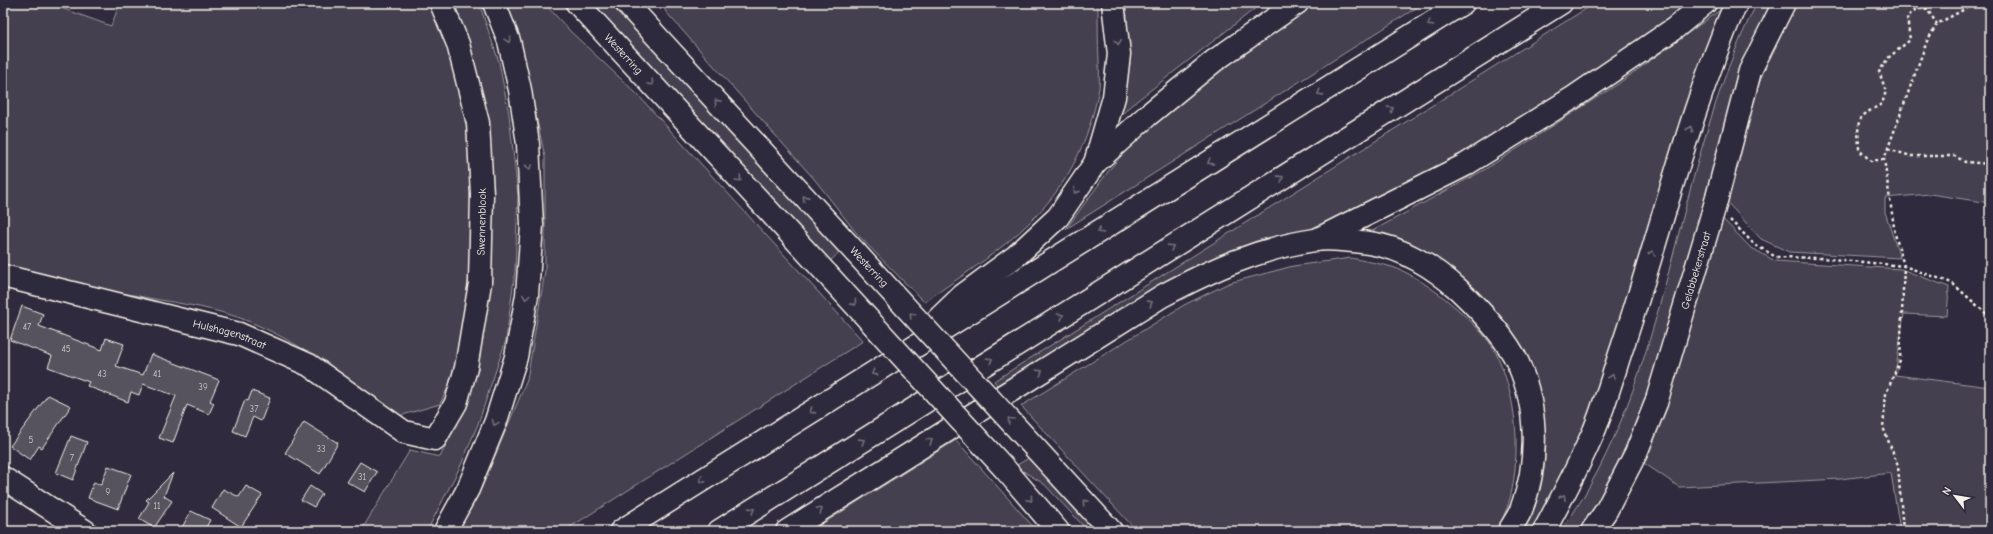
<svg xmlns="http://www.w3.org/2000/svg" width="1993" height="534" font-family="'Comic Neue',sans-serif">
	<style>
		.green { fill: #454050; stroke: #9c989c }
		.building { fill: #56525f; stroke: #f4f1e8 }
		.lines { fill: none; stroke-linecap: round; stroke-linejoin: round }
		.minor-casing { stroke: #f4f1e8; stroke-width: 25 }
		.highway-casing { stroke: #f4f1e8; stroke-width: 25 }
		.path { stroke: #f4f1e8; stroke-width: 2.5; stroke-dasharray: 3 3; stroke-linecap: butt }
		.minor { stroke: #2f2a3d; stroke-width: 22 }
		.highway { stroke: #2f2a3d; stroke-width: 22 }
		.highway-bridge-casing { stroke: #f4f1e8; stroke-width: 25; stroke-linecap: butt }
		.highway-bridge { stroke: #2f2a3d; stroke-width: 22 }
		.oneway { stroke: #747079 }
		.labels { text-anchor: middle; dominant-baseline: central; stroke-width: 3; stroke-linejoin: round; paint-order: stroke }
		.number-label { font-size: 9px; fill: #ccc9c6 }
		.street-label { font-size: 11px; fill: #f4f1e8; stroke: #2f2a3d }
	</style>
	<rect width="100%" height="100%" fill="#2f2a3d"/>
	<filter id="ink" filterUnits="userSpaceOnUse"><feTurbulence type="fractalNoise" baseFrequency=".025" numOctaves="2"/><feDisplacementMap in="SourceGraphic" scale="8" xChannelSelector="R" yChannelSelector="G"/><feConvolveMatrix kernelMatrix="1 2 1 2 8 2 1 2 1" color-interpolation-filters="sRGB"/></filter>
	<g filter="url(#ink)">
		<!-- green -->
		<path class="green" d="M3 3H53V5L111 26 120 3H429L450 47 465 106 473 176 468 283 455 372 440 404 399 416C349 379 299 340 240 318 206 306 168 302 133 295 89 288 46 278 3 268Z
			M448 3H479L499 62 509 114 518 196 515 271 506 340 478 424 461 465 427 531H361L410 450 440 457 460 417 489 217Z
			M508 3H544L570 31 637 94 863 341 564 531H457L479 494 527 380 545 271V157L528 79Z
			M593 3H611L840 252 830 261Z
			M662 3H1098C1098 22 1098 42 1099 61 1099 70 1100 80 1099 88 1078 202 1012 242 924 302L858 235 815 180 666 12Z
			M1123 3H1262L1129 107 1118 119 1128 71 1127 15Z
			M1312 3H1424L1066 229 1110 169 1149 123Z
			M1595 3H1691L1587 76 1470 151 1338 222 1287 238 1000 389 994 381Z
			M1757 3H1776L1746 59 1719 146 1661 357 1631 448 1583 531H1561C1673 375 1671 171 1757 3Z
			M1796 3H1990V203L1930 194 1885 198V212L1900 258 1789 252 1761 239 1724 199C1744 130 1760 65 1796 3Z
			M1720 10 1723 12 1590 420 1549 502 1529 531H1520L1534 497 1519 345 1495 311 1469 284 1363 236 1484 170 1618 84Z
			M1718 214 1750 247 1775 261 1901 269 1949 287 1947 316 1904 314 1895 375 1990 387V531H1900L1891 473 1840 479 1679 487 1641 461Z
			M1351 258C1364 261 1379 263 1392 267 1409 272 1425 284 1439 294 1456 307 1487 334 1496 353 1511 385 1517 419 1516 453 1515 479 1511 509 1495 531H1137L1021 406 1184 305 1229 283 1293 266Z
			M956 440 1037 531H811Z
			M1029 458 1097 531H1088L1044 484 1018 468 1017 465Z"/>
		<!-- building -->
		<path class="building" d="M22 306 43 314 39 326 102 350 106 338 124 344 116 366 143 375 151 354 219 380 210 401 214 403 209 414 187 405 173 443 159 438 176 396 143 384 139 395 131 392 128 402 87 386 89 382 48 367 52 356 10 340Z
			M252 391 270 398 261 421 253 417 245 436 233 431 245 400 248 401Z
			M48 395 71 406 42 448 39 446 30 460 10 446Z
			M304 422 338 443 320 474 285 453Z
			M71 436 87 442 73 480 56 473Z
			M360 462 377 472 365 492 347 482Z
			M108 466 131 474 118 509 88 498 94 482 101 485Z
			M173 473 164 496 172 501 154 528 139 519 149 502 146 500Z
			M246 486 262 495 241 527 212 508 223 489 239 497Z
			M310 486 322 494 314 507 301 500Z
			M191 511 210 520 204 531H180Z"/>
		<g class="lines">
			<defs>
				<g id="minor">
					<path d="M1095 163 1148 115 1214 61 1297 3"/>
					<path d="M1316 240 1465 165 1574 97 1675 28 1705 3"/>
					<path id="s1" d="M3 276 239 334 309 365 404 432 435 439 456 403 466 368 480 283 482 194 478 123 458 44 441 3"/>
					<path d="M3 478 85 531"/>
					<path id="s2" d="M1592 531 1606 511 1636 453 1656 403 1715 205 1750 71 1784 3"/>
				</g>
				<g id="highway">
					<path id="s3" d="M577 3 827 274"/>
					<path d="M626 3 855 252"/>
					<path d="M932 325 963 295 1016 256 1058 217 1095 163 1114 97 1119 54 1113 3"/>
					<path d="M1036 449 1111 531"/>
					<path d="M1005 469 1058 531"/>
					<path d="M445 531 468 489 496 421 516 357 527 295 532 225 528 144 520 90 509 41 494 3"/>
					<path d="M621 531 1463 3"/>
					<path d="M719 531 1561 3"/>
					<path d="M787 531 1162 296C1211 270 1259 248 1315 240 1330 238 1354 241 1369 243 1402 247 1435 268 1459 290 1479 309 1506 338 1518 363 1538 408 1539 464 1521 510 1518 517 1513 524 1509 531"/>
					<path d="M1544 531C1562 498 1579 465 1594 431 1604 406 1612 379 1620 354 1660 237 1687 116 1736 3"/>
				</g>
			</defs>
			<!-- minor casing -->
			<use href="#minor" class="minor-casing"/>
			<!-- highway casing -->
			<use href="#highway" class="highway-casing"/>
			<!-- path -->
			<path class="path" d="M1978 3 1990 6
				M1888 149 1911 156H1955L1965 162 1990 164
				M1884 159 1871 161 1859 150C1858 118 1854 119 1882 104L1886 91 1879 72 1888 58 1910 40 1907 17 1916 9H1927L1937 24
				M1730 220 1754 244 1776 257 1821 258 1904 266 1952 283 1990 317
				M1903 531 1898 466 1883 427 1886 394 1900 360 1904 266 1895 234 1884 159 1927 41 1937 24 1976 3"/>
			<!-- minor -->
			<use href="#minor" class="minor"/>
			<!-- highway -->
			<use href="#highway" class="highway"/>
			<defs>
				<path id="highway-bridge" d="M855 252 1036 449
					M827 274 1005 469"/>
			</defs>
			<!-- highway-bridge casing -->
			<use href="#highway-bridge" class="highway-bridge-casing"/>
			<!-- highway-bridge -->
			<use href="#highway-bridge" class="highway-bridge"/>
		</g>
		<!-- one-way arrows -->
		<defs><path id="oneway-chevron" d="M-2-3.5L2.5 0L-2 3.5" fill="none" stroke-width="1.6" stroke-linecap="round" stroke-linejoin="round"/></defs>
		<g class="oneway">
			<use href="#oneway-chevron" transform="translate(1430 24) rotate(148)"/>
			<use href="#oneway-chevron" transform="translate(508 40) rotate(72)"/>
			<use href="#oneway-chevron" transform="translate(1118 42) rotate(84)"/>
			<use href="#oneway-chevron" transform="translate(651 83) rotate(47)"/>
			<use href="#oneway-chevron" transform="translate(1320 93) rotate(148)"/>
			<use href="#oneway-chevron" transform="translate(717 102) rotate(-132)"/>
			<use href="#oneway-chevron" transform="translate(1391 109) rotate(-32)"/>
			<use href="#oneway-chevron" transform="translate(1690 129) rotate(-71)"/>
			<use href="#oneway-chevron" transform="translate(1210 162) rotate(148)"/>
			<use href="#oneway-chevron" transform="translate(529 167) rotate(88)"/>
			<use href="#oneway-chevron" transform="translate(1281 178) rotate(-32)"/>
			<use href="#oneway-chevron" transform="translate(739 179) rotate(47)"/>
			<use href="#oneway-chevron" transform="translate(1076 191) rotate(125)"/>
			<use href="#oneway-chevron" transform="translate(805 198) rotate(-132)"/>
			<use href="#oneway-chevron" transform="translate(1100 231) rotate(148)"/>
			<use href="#oneway-chevron" transform="translate(1171 247) rotate(-32)"/>
			<use href="#oneway-chevron" transform="translate(1652 253) rotate(-73)"/>
			<use href="#oneway-chevron" transform="translate(526 297) rotate(98)"/>
			<use href="#oneway-chevron" transform="translate(854 303) rotate(48)"/>
			<use href="#oneway-chevron" transform="translate(1150 303) rotate(-32)"/>
			<use href="#oneway-chevron" transform="translate(912 315) rotate(-133)"/>
			<use href="#oneway-chevron" transform="translate(1061 316) rotate(-32)"/>
			<use href="#oneway-chevron" transform="translate(990 360) rotate(-32)"/>
			<use href="#oneway-chevron" transform="translate(1040 372) rotate(-32)"/>
			<use href="#oneway-chevron" transform="translate(874 373) rotate(148)"/>
			<use href="#oneway-chevron" transform="translate(1612 377) rotate(-71)"/>
			<use href="#oneway-chevron" transform="translate(812 411) rotate(148)"/>
			<use href="#oneway-chevron" transform="translate(1010 420) rotate(-133)"/>
			<use href="#oneway-chevron" transform="translate(495 423) rotate(111)"/>
			<use href="#oneway-chevron" transform="translate(862 441) rotate(-32)"/>
			<use href="#oneway-chevron" transform="translate(930 441) rotate(-32)"/>
			<use href="#oneway-chevron" transform="translate(702 480) rotate(148)"/>
			<use href="#oneway-chevron" transform="translate(1563 497) rotate(-61)"/>
			<use href="#oneway-chevron" transform="translate(1030 499) rotate(49)"/>
			<use href="#oneway-chevron" transform="translate(1085 502) rotate(-132)"/>
			<use href="#oneway-chevron" transform="translate(752 510) rotate(-32)"/>
			<use href="#oneway-chevron" transform="translate(820 510) rotate(-32)"/>
		</g>
	</g>
	<g class="labels">
		<!-- number labels -->
		<g class="number-label">
			<text x="27" y="327">47</text>
			<text x="66" y="349">45</text>
			<text x="102" y="374">43</text>
			<text x="157" y="374">41</text>
			<text x="203" y="387">39</text>
			<text x="254" y="409">37</text>
			<text x="31" y="440">5</text>
			<text x="321" y="449">33</text>
			<text x="72" y="458">7</text>
			<text x="362" y="477">31</text>
			<text x="108" y="492">9</text>
			<text x="157" y="506">11</text>
		</g>
		<!-- street labels -->
		<g class="street-label">
			<text stroke="none"><textPath href="#s3" startOffset="69">Westerring</textPath></text>
			<text stroke="none"><textPath href="#s1" startOffset="693">Swennenblook</textPath></text>
			<text transform="translate(869 267) rotate(47)">Westerring</text>
			<text stroke="none"><textPath href="#s2" startOffset="282">Gelabbekerstraat</textPath></text>
			<text stroke="none"><textPath href="#s1" startOffset="234">Hulshagenstraat</textPath></text>
		</g>
	</g>
	<!-- margin -->
	<rect width="1993" height="534" fill="none" stroke="#2f2a3d" stroke-width="16"/>
	<rect x="8" y="8" width="1977" height="518" fill="none" stroke="#f4f1e8" stroke-width="1.5" filter="url(#ink)"/>
	<!-- north arrow -->
	<g transform="translate(1955 496) rotate(301)" stroke="#2f2a3d" stroke-width="3" paint-order="stroke">
	<path d="M0-3L7 15L0 10L-7 15Z" fill="#f4f1e8"/>
	<text y="-6" font-size="11" font-weight="bold" text-anchor="middle" fill="#f4f1e8">N</text>
	</g>
</svg>
